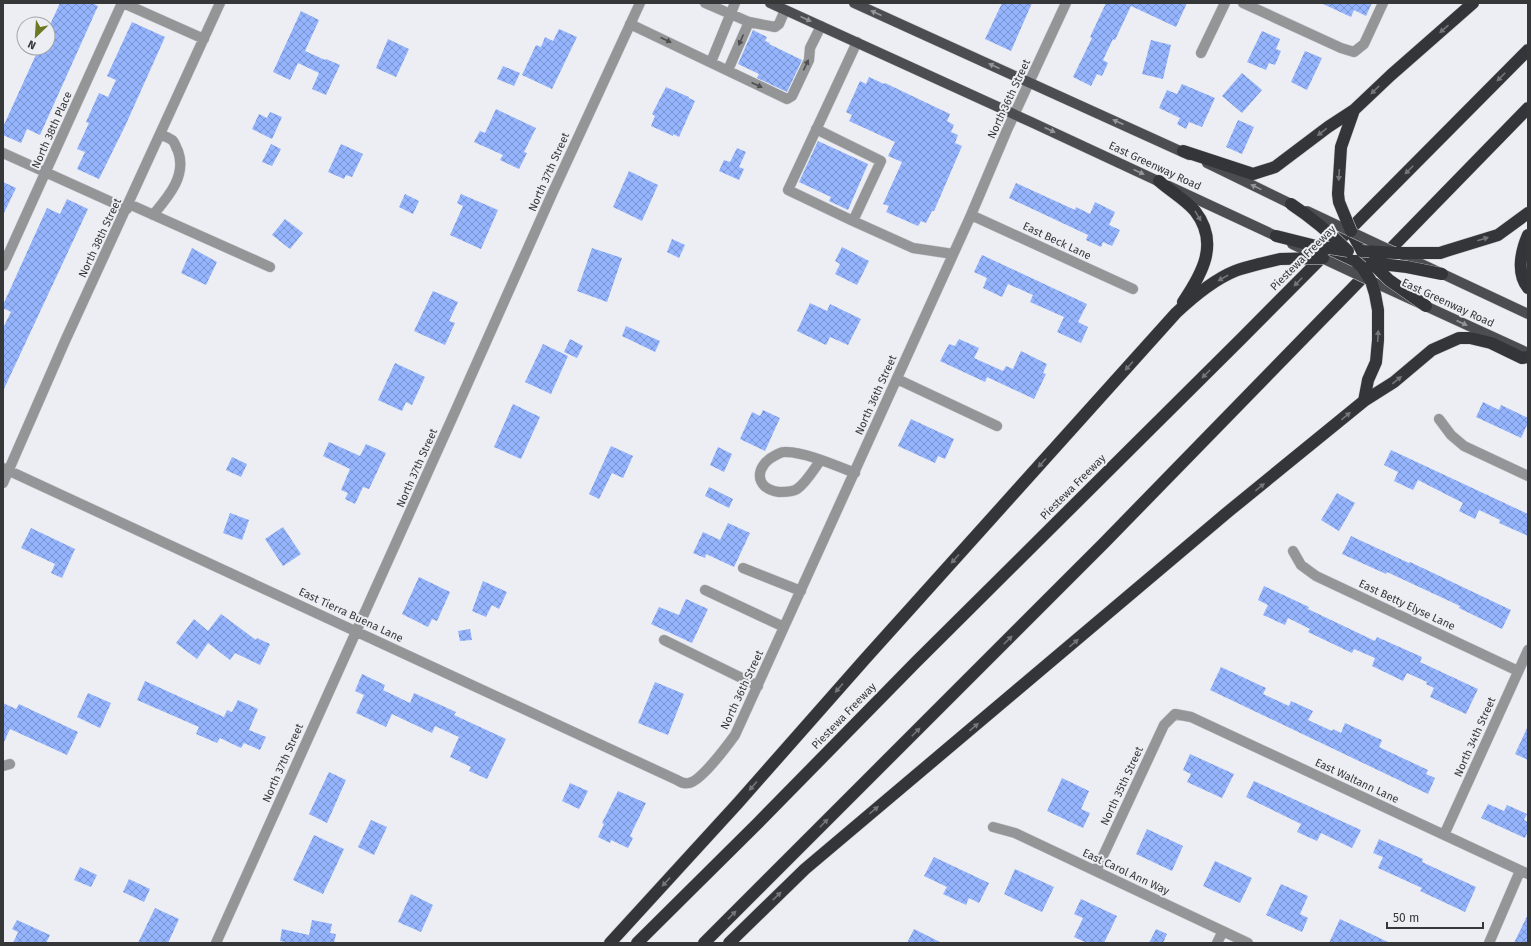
<svg xmlns="http://www.w3.org/2000/svg" width="1531" height="946" font-family="'Fira Sans',sans-serif">
	<style>
		.building { fill: url(#building-cross-hatch) }
		.lines { fill: none; stroke-linecap: round; stroke-linejoin: round }
		.minor-casing { stroke: #c8c9ce; stroke-width: 11 }
		.major-casing { stroke: #c8c9ce; stroke-width: 11 }
		.highway-casing { stroke: #c8c9ce; stroke-width: 13 }
		.minor { stroke: #949597; stroke-width: 10 }
		.major { stroke: #4c4d51; stroke-width: 10 }
		.highway { stroke: #333539; stroke-width: 12 }
		.major-bridge-casing { stroke: #c8c9ce; stroke-width: 11; stroke-linecap: butt }
		.highway-bridge-casing { stroke: #c8c9ce; stroke-width: 13; stroke-linecap: butt }
		.major-bridge { stroke: #4c4d51; stroke-width: 10 }
		.highway-bridge { stroke: #333539; stroke-width: 12 }
		.oneway { fill: #94959a }
		.oneway2 { fill: #74767a }
		.oneway3 { fill: #4e4e50 }
		.labels { text-anchor: middle; dominant-baseline: central; stroke-width: 4; stroke-linejoin: round; paint-order: stroke }
		.street-label { font-size: 11px; fill: #363739; stroke: #eceef3 }
	</style>
	<defs>
		<pattern id="building-cross-hatch" width="8" height="8" patternUnits="userSpaceOnUse"><rect width="8" height="8" fill="#95b4fe"/><path d="M0 0l8 8M0 8l8-8" fill="none" stroke="#7a93cf"/></pattern>
	</defs>
	<rect width="100%" height="100%" fill="#eceef3"/>
	<!-- building -->
	<path class="building" d="M60 3H92L98 6 40 135 27 129 21 143 3 135V127L39 48H48V29Z
		M1002 3H1032L1011 51 985 39Z
		M1106 3H1187L1176 27 1131 6 1115 40 1113 39 1103 60 1108 63 1102 76 1097 74 1091 86 1073 77 1092 38 1090 37Z
		M1321 3H1372L1366 16 1354 10 1351 17Z
		M301 11 319 20 305 51 325 60 326 59 340 65 326 95 312 89 319 73 298 63 290 80 273 72Z
		M132 22 165 37 126 124 99 179 77 169 85 152 77 149 89 123 86 122 99 93 108 97 116 80 107 76Z
		M559 29 577 37 552 89 522 75 536 45 541 47 545 37 553 41Z
		M753 30 767 37 765 41 770 43 769 44 802 60 787 92 757 78 759 74 738 64Z
		M1262 31 1280 39 1276 49 1281 51 1275 65 1269 63 1266 70 1247 62Z
		M388 39 409 49 396 77 376 68Z
		M1151 40 1171 45 1163 79 1142 74Z
		M1305 51 1322 58 1307 90 1291 82Z
		M503 66 520 73 514 86 497 79Z
		M1242 73 1262 90 1242 113 1222 96Z
		M869 77 884 84 885 83 950 114 947 121 954 125 951 132 958 135 955 143 962 146 934 211H932L926 223 921 221 918 226 886 212 889 206 883 204 902 162 888 156 895 142 849 121 852 115 846 112 860 81 866 84Z
		M1182 84 1215 98 1202 127 1189 122 1186 129 1177 124 1180 118 1159 108 1167 90 1177 94Z
		M666 87 689 97V98L695 101 679 137 673 134V136L651 126 655 116 652 114Z
		M496 109 536 128 524 152 527 153 519 169 500 160 503 155 474 142 480 131 485 133Z
		M270 112 282 117 272 139 252 129 259 114 267 118Z
		M1238 120 1254 127 1242 154 1226 147Z
		M818 141 868 164 848 210 829 201 831 197 799 182Z
		M271 144 281 149 272 166 262 162Z
		M341 144 363 154 352 177 346 175 344 179 328 172Z
		M737 148 746 152 739 167 744 169 739 180 719 171 724 160 730 162Z
		M629 171 658 185 642 221 613 207Z
		M3 182 16 188 3 215Z
		M1016 183 1075 210 1076 207 1090 214 1095 202 1115 212 1109 225 1120 230 1112 246 1103 242 1101 247 1086 240 1088 235 1009 198Z
		M405 194 419 201 413 214 399 207Z
		M461 194 498 210 481 249 450 235 463 206 457 203Z
		M67 199 88 209 3 391V328L11 312 3 308V305L47 208 60 214Z
		M285 219 303 233 290 249 272 235Z
		M672 239 685 245 679 258 667 252Z
		M842 247 869 261 857 285 835 274 840 264 835 261Z
		M192 248 217 262 206 285 181 273Z
		M592 248 622 258 607 302 577 291Z
		M982 255 1087 304 1078 322 1088 327 1081 343 1057 332 1064 317 1030 302 1033 295 1008 284 1002 297 983 288 987 278 974 272Z
		M433 291 458 302 449 321 455 323 445 345 414 331Z
		M810 303 827 311 830 304 861 319 848 345 830 337 826 345 797 331Z
		M626 326 660 341 655 352 622 336Z
		M570 339 583 346 577 358 564 352Z
		M959 339 979 348 974 358 1003 371 1006 366 1013 369 1021 351 1047 364 1043 373 1046 374 1034 399 987 377 985 382 940 361 949 344 955 346Z
		M543 344 568 356 551 394 525 382Z
		M395 363 425 377 412 405 406 402 402 411 378 400Z
		M1483 402 1499 410 1501 405 1528 418V423L1521 438 1476 417Z
		M513 404 540 417 521 459 494 447Z
		M763 410 780 418 765 451 740 439 752 412 760 416Z
		M911 419 954 439 945 459 938 456 935 463 898 446Z
		M329 442 360 456 366 444 386 453 369 489 363 487 355 504 345 499 348 493 341 490 350 469 323 456Z
		M611 446 633 456 623 478 612 473 599 499 589 494Z
		M718 447 732 454 724 472 710 465Z
		M1391 450 1528 514V536L1499 523 1500 520 1479 510 1475 519 1459 511 1463 503 1418 480 1413 490 1394 481 1398 472 1384 465Z
		M232 457 247 464 241 477 226 470Z
		M709 487 733 499 729 508 705 496Z
		M1337 493 1355 503 1339 531 1321 520Z
		M230 513 249 520 242 540 223 533Z
		M728 523 750 533 734 567 706 554 705 558 693 553 703 532 720 540Z
		M283 527 301 554 283 566 265 539Z
		M31 528 75 549 62 578 51 573 55 564 21 548Z
		M1351 536 1409 563 1410 562 1511 610 1502 629 1459 608 1460 606 1387 572 1386 574 1342 554Z
		M419 577 450 592 437 621 432 619 428 627 402 614Z
		M483 581 507 592 499 609 492 605 486 617 472 611Z
		M1264 586 1309 607 1308 609 1375 641 1377 637 1422 657 1420 662 1478 689 1466 714 1430 697 1434 688 1426 684 1427 682 1407 673 1403 681 1372 666 1375 658 1354 649 1352 653 1308 632 1310 629 1288 618 1285 625 1263 615 1268 605 1258 600Z
		M686 599 708 609 692 643 651 624 659 607 679 615Z
		M221 614 256 640 257 638 270 644 260 665 235 653 230 660 208 643 197 659 176 643 194 619 208 631Z
		M470 629 472 640 460 641 458 631Z
		M1221 667 1266 688 1263 694 1289 706 1291 701 1313 711 1308 720 1332 731 1333 729 1341 733 1345 723 1382 740 1379 747 1428 770 1426 774 1435 778 1428 794 1210 690Z
		M362 674 385 685 383 690 410 703 414 693 456 712 454 715 506 739 487 779 469 771 471 767 450 757 459 737 435 726 432 733 392 714 386 727 356 713 364 695 355 691Z
		M145 681 224 717 227 710 232 712 238 700 258 709 249 730 266 737 260 750 244 743 241 748 220 738 217 743 196 734 199 727 137 700Z
		M655 682 684 694 668 735 638 723Z
		M88 693 111 703 100 728 77 717Z
		M3 703 16 709 19 704 78 732 67 755 10 729 3 744Z
		M1528 726V760L1515 754Z
		M1190 754 1234 774 1222 798 1187 782 1191 774 1183 770Z
		M329 772 346 780 327 823 309 814Z
		M1062 778 1089 791 1081 809 1090 813 1083 828 1047 811Z
		M1254 781 1361 830 1352 848 1321 833 1317 841 1297 832 1301 824 1246 797Z
		M570 783 588 791 579 809 562 801Z
		M618 791 646 803 630 836 633 838 628 848 611 840 610 843 598 837 604 824 602 823Z
		M1488 804 1504 811 1507 805 1527 814 1524 820 1528 822V831L1525 838 1481 818Z
		M371 820 387 827 374 855 358 847Z
		M1147 829 1183 846 1172 871 1136 854Z
		M314 835 344 849 323 894 293 880Z
		M1379 839 1423 859 1422 862 1476 887 1465 912 1420 891 1422 888 1378 868 1383 857 1373 853Z
		M934 857 989 883 979 903 969 898 966 905 943 894 947 887 924 876Z
		M1215 861 1252 878 1240 903 1203 886Z
		M80 867 97 875 91 887 74 880Z
		M1015 869 1054 887 1042 912 1004 894Z
		M129 879 150 889 144 902 123 892Z
		M1281 884 1308 896 1300 914 1308 918 1302 932 1266 915Z
		M411 894 433 905 421 932 398 922Z
		M1081 899 1117 916 1104 943H1087L1074 937 1083 918 1074 914Z
		M155 908 179 919 168 943H138Z
		M1528 914V943H1514Z
		M1340 919 1390 943H1329Z
		M17 920 50 935 46 943H13L18 932 12 929Z
		M312 920 332 924 330 933 336 934 334 943H291L280 941 282 929 309 935Z
		M914 929 942 943H907Z
		M1156 929 1167 934 1163 943H1149Z"/>
	<g class="lines">
		<defs>
			<path id="minor" d="M123 3 204 39
				M705 3 749 22
				M1243 3 1341 48 1354 52 1364 44 1383 3
				M630 24 787 99 792 96 809 60 810 48 821 26
				M1201 53 1225 3
				M711 62 735 3
				M728 70 749 22 775 27 779 24 785 10
				M816 129 881 161 853 221 788 190 857 42
				M3 153 127 209
				M129 204 270 267
				M153 215C168 197 187 176 178 151 176 148 175 142 172 140 169 138 164 136 161 134
				M971 215 1133 289
				M853 221 913 248 953 254
				M3 266 122 3
				M897 379 997 426
				M1439 419 1451 435 1464 446 1528 476
				M820 461C814 469 806 483 797 489 793 492 784 492 779 492 753 488 755 465 776 455 778 454 781 452 784 452 803 451 837 466 855 473
				M3 468 677 780C680 782 685 784 689 783 701 781 727 746 735 735L971 215 1007 130 1066 3
				M3 483 65 341 220 3
				M1293 551 1301 565 1316 576 1518 671
				M743 568 801 591
				M705 590 784 627
				M664 640 758 686
				M3 766 10 764
				M993 827 1015 833 1248 943
				M1444 835 1528 650
				M1096 871 1164 725 1175 714 1191 717 1528 874
				M216 943 454 414 552 194 640 3
				M1217 943 1223 931
				M1489 943 1520 871"/>
			<path id="major" d="M770 3 1031 122 1276 236
				M854 3 1189 155
				M1207 163 1291 204
				M1398 253 1528 314
				M1371 281 1528 353"/>
			<path id="highway" d="M1183 151 1253 174 1275 167 1328 127 1354 110 1391 75 1473 3
				M1159 181C1169 190 1187 201 1195 211 1220 243 1202 274 1183 302
				M1338 194 1341 147 1354 110
				M1351 231 1362 251 1368 259
				M1528 235C1521 251 1516 273 1528 288
				M1396 253H1440L1446 251 1498 235 1528 213
				M1323 258 1364 262
				M1364 401 1368 380 1376 362 1378 340V310L1375 294 1371 281
				M610 943 738 803 865 659 1176 313C1193 297 1213 280 1235 271 1243 268 1251 266 1259 264
				M637 943 758 823 916 662 1242 338 1528 50
				M704 943 1104 543 1528 108
				M729 943 805 869 1229 511 1364 401 1394 382 1432 350 1459 338H1470L1491 343 1522 358 1528 357"/>
		</defs>
		<!-- minor casing -->
		<use href="#minor" class="minor-casing"/>
		<!-- major casing -->
		<use href="#major" class="major-casing"/>
		<!-- highway casing -->
		<use href="#highway" class="highway-casing"/>
		<!-- minor -->
		<use href="#minor" class="minor"/>
		<!-- major -->
		<use href="#major" class="major"/>
		<!-- highway -->
		<use href="#highway" class="highway"/>
		<defs>
			<path id="major-bridge" d="M1307 211 1394 252
				M1292 244 1371 281"/>
			<path id="highway-bridge" d="M1338 194 1339 202 1351 231
				M1291 204C1312 218 1330 233 1348 251
				M1276 236 1316 246 1348 251
				M1362 251 1396 253
				M1355 261 1362 267 1371 281
				M1372 263 1407 267 1442 274
				M1372 263 1389 280 1426 306
				M1259 264 1280 259 1323 258"/>
		</defs>
		<!-- major-bridge casing -->
		<use href="#major-bridge" class="major-bridge-casing"/>
		<!-- highway-bridge casing -->
		<use href="#highway-bridge" class="highway-bridge-casing"/>
		<!-- major-bridge -->
		<use href="#major-bridge" class="major-bridge"/>
		<!-- highway-bridge -->
		<use href="#highway-bridge" class="highway-bridge"/>
	</g>
	<!-- one-way arrows -->
	<defs><path id="oneway-solid" d="M-6-.8H1V-3.2L6.5 0L1 3.2V.8H-6Z"/></defs>
	<g class="oneway">
		<use href="#oneway-solid" transform="translate(876 13) rotate(-156)"/>
		<use href="#oneway-solid" transform="translate(806 19) rotate(24)"/>
		<use href="#oneway-solid" transform="translate(994 66) rotate(-156)"/>
		<use href="#oneway-solid" transform="translate(1118 122) rotate(-156)"/>
		<use href="#oneway-solid" transform="translate(1050 130) rotate(25)"/>
		<use href="#oneway-solid" transform="translate(1139 172) rotate(25)"/>
		<use href="#oneway-solid" transform="translate(1256 187) rotate(-154)"/>
		<use href="#oneway-solid" transform="translate(1462 323) rotate(25)"/>
	</g>
	<g class="oneway2">
		<use href="#oneway-solid" transform="translate(1444 29) rotate(139)"/>
		<use href="#oneway-solid" transform="translate(1501 77) rotate(135)"/>
		<use href="#oneway-solid" transform="translate(1375 90) rotate(136)"/>
		<use href="#oneway-solid" transform="translate(1322 132) rotate(143)"/>
		<use href="#oneway-solid" transform="translate(1409 170) rotate(135)"/>
		<use href="#oneway-solid" transform="translate(1339 175) rotate(93)"/>
		<use href="#oneway-solid" transform="translate(1198 216) rotate(59)"/>
		<use href="#oneway-solid" transform="translate(1483 239) rotate(-18)"/>
		<use href="#oneway-solid" transform="translate(1223 278) rotate(151)"/>
		<use href="#oneway-solid" transform="translate(1298 282) rotate(135)"/>
		<use href="#oneway-solid" transform="translate(1378 336) rotate(-87)"/>
		<use href="#oneway-solid" transform="translate(1129 366) rotate(132)"/>
		<use href="#oneway-solid" transform="translate(1206 374) rotate(135)"/>
		<use href="#oneway-solid" transform="translate(1397 380) rotate(-39)"/>
		<use href="#oneway-solid" transform="translate(1346 416) rotate(-40)"/>
		<use href="#oneway-solid" transform="translate(1042 463) rotate(132)"/>
		<use href="#oneway-solid" transform="translate(1260 487) rotate(-39)"/>
		<use href="#oneway-solid" transform="translate(955 559) rotate(132)"/>
		<use href="#oneway-solid" transform="translate(1008 640) rotate(-45)"/>
		<use href="#oneway-solid" transform="translate(1074 643) rotate(-40)"/>
		<use href="#oneway-solid" transform="translate(839 688) rotate(131)"/>
		<use href="#oneway-solid" transform="translate(974 727) rotate(-40)"/>
		<use href="#oneway-solid" transform="translate(916 732) rotate(-45)"/>
		<use href="#oneway-solid" transform="translate(753 786) rotate(131)"/>
		<use href="#oneway-solid" transform="translate(874 810) rotate(-40)"/>
		<use href="#oneway-solid" transform="translate(824 823) rotate(-45)"/>
		<use href="#oneway-solid" transform="translate(666 882) rotate(133)"/>
		<use href="#oneway-solid" transform="translate(777 896) rotate(-44)"/>
		<use href="#oneway-solid" transform="translate(732 915) rotate(-45)"/>
	</g>
	<g class="oneway3">
		<use href="#oneway-solid" transform="translate(666 40) rotate(25)"/>
		<use href="#oneway-solid" transform="translate(741 40) rotate(114)"/>
		<use href="#oneway-solid" transform="translate(806 65) rotate(-65)"/>
		<use href="#oneway-solid" transform="translate(757 85) rotate(25)"/>
	</g>
	<g class="labels">
		<!-- street labels -->
		<g class="street-label">
			<text transform="translate(1009 99) rotate(-65)">North 36th Street</text>
			<text transform="translate(52 130) rotate(-66)">North 38th Place</text>
			<text transform="translate(1155 166) rotate(25)">East Greenway Road</text>
			<text transform="translate(549 172) rotate(-66)">North 37th Street</text>
			<text transform="translate(100 238) rotate(-65)">North 38th Street</text>
			<text transform="translate(1057 241) rotate(25)">East Beck Lane</text>
			<text transform="translate(1303 258) rotate(-45)">Piestewa Freeway</text>
			<text transform="translate(1448 303) rotate(25)">East Greenway Road</text>
			<text transform="translate(876 395) rotate(-66)">North 36th Street</text>
			<text transform="translate(417 468) rotate(-66)">North 37th Street</text>
			<text transform="translate(1073 487) rotate(-45)">Piestewa Freeway</text>
			<text transform="translate(1407 605) rotate(25)">East Betty Elyse Lane</text>
			<text transform="translate(351 615) rotate(25)">East Tierra Buena Lane</text>
			<text transform="translate(742 690) rotate(-65)">North 36th Street</text>
			<text transform="translate(844 716) rotate(-46)">Piestewa Freeway</text>
			<text transform="translate(1475 737) rotate(-66)">North 34th Street</text>
			<text transform="translate(283 763) rotate(-66)">North 37th Street</text>
			<text transform="translate(1357 781) rotate(25)">East Waltann Lane</text>
			<text transform="translate(1122 786) rotate(-65)">North 35th Street</text>
			<text transform="translate(1126 872) rotate(25)">East Carol Ann Way</text>
		</g>
	</g>
	<!-- border -->
	<rect width="1531" height="946" fill="none" stroke="#363739" stroke-width="8"/>
	<!-- north arrow -->
	<g transform="translate(36 36) rotate(205)"><circle r="19" fill="#eceef3" stroke="#a3a5a9"/>
	<path d="M0-3L7 15L0 10L-7 15Z" fill="#6d7823"/>
	<text y="-6" font-size="11" font-weight="bold" text-anchor="middle" fill="#363739">N</text>
	</g>
	<!-- scale -->
	<path d="M1387 922v6h96v-6" fill="none" stroke="#363739" stroke-width="2"/>
	<text x="1393" y="922" font-size="12" fill="#363739" stroke="#eceef3" stroke-width="3" paint-order="stroke">50 m</text>
</svg>
